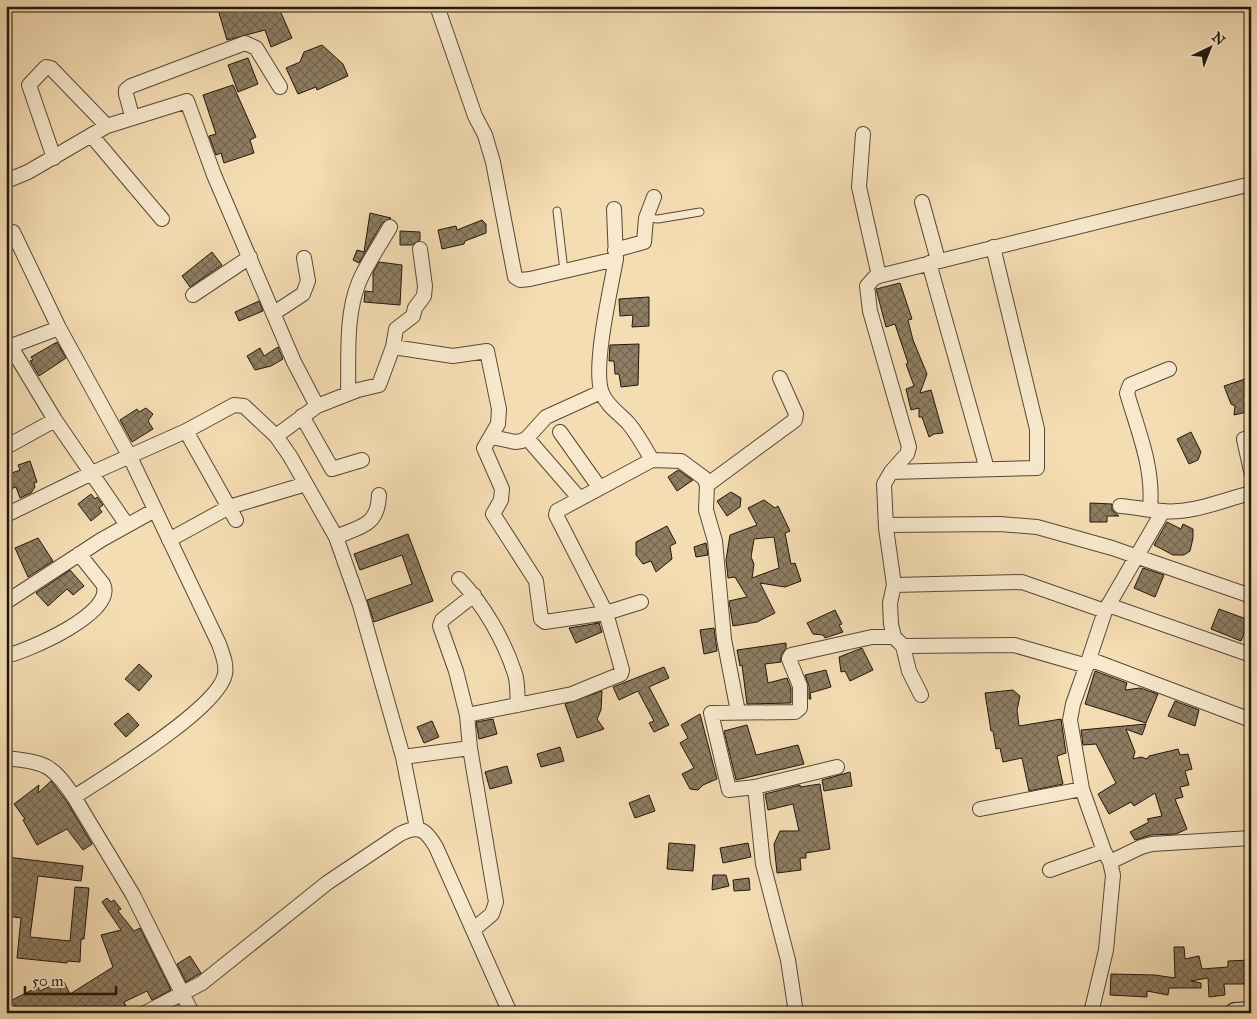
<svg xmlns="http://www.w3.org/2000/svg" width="1257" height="1019" font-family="'IM FELL Great Primer',serif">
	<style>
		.building { fill: url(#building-cross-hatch); stroke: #21180d; fill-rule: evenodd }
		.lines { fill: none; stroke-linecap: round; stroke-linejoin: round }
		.service-casing { stroke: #564936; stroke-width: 9 }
		.minor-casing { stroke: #564936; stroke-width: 16 }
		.secondary-casing { stroke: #21180d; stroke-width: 22 }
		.service { stroke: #f8e9ce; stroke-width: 7 }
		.minor { stroke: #f8e9ce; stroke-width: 14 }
		.secondary { stroke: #f8e9ce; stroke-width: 20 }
	</style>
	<defs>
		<pattern id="building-cross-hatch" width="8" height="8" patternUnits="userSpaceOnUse" patternTransform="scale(1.25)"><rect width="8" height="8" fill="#8f7e63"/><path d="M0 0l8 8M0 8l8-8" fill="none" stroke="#746650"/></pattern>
	</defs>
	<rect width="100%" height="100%" fill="#f5ddb3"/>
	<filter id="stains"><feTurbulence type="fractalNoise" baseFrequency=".004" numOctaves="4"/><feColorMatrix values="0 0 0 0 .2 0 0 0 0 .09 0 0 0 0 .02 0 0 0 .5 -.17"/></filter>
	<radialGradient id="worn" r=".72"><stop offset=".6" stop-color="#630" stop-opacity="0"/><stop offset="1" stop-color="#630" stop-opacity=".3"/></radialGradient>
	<!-- building -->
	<path class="building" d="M229 6H278L292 38 271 47 265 30 227 40 219 13 229 10Z
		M322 45 343 64 348 76 317 90 316 87 298 94 286 68 300 62 304 52Z
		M248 58 258 84 238 92 228 65Z
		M233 85 256 137 250 140 254 153 224 163 221 153 216 155 209 136 216 134 203 95Z
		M370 213 391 218 382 223 359 263 353 260 357 250 364 252Z
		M482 220 486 224V233L465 241 464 244 442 249 438 230 456 226 457 230Z
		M400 231 420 232V240L412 245H400Z
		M212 252 222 265 190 287 182 276Z
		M379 262 402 265 400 305 364 302 365 291 373 292V273Z
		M900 283 912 319 908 320 913 340 927 374 920 393 931 390 943 433 934 434 929 437 922 417H919V408L911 410 906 389 914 386 906 364 908 363 895 324 886 327 876 289Z
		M649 297V326L632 327 633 315 620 316 619 299Z
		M259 301 263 311 239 321 235 312Z
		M57 342 66 358 39 376 30 361 33 360 31 357Z
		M639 344 638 385 621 387 619 374H615L614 361H609L610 345Z
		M278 347 283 359 271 366 255 370 247 356 260 348 264 356Z
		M1245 379 1251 380V411L1234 415 1235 406 1231 404 1224 386Z
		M146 408 153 414 148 421 153 429 132 442 120 420 137 409 139 412Z
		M1191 432 1201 452 1198 460 1189 464 1177 439Z
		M30 461 37 482 34 483 35 487 31 493 20 498 16 487 8 490 6 475 20 470 18 465Z
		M678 470 693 480 677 491 668 477Z
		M731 492 741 498 740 507 727 516 717 501Z
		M91 494 95 499 97 497 103 505 99 508 102 512 91 521 78 504Z
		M764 500 775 508 778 506 790 531 785 533 791 564 795 563 801 581 785 587 760 583 775 613 757 622 733 626 729 601 747 597 735 577 728 578 726 560 730 535 757 525 748 508ZM774 537 779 568 752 578 754 564 751 557 754 539Z
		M1090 503 1112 504V510L1119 516H1107V522H1090Z
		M1167 522 1181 529 1183 524 1193 529V538L1190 551 1184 555H1173L1154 545Z
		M667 526 676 543 670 546 672 559 656 572 651 561 643 564 636 555V542Z
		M408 534 433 601 374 622 367 600 412 584 402 555 360 570 354 554Z
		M38 538 53 561 28 577 15 548Z
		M706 543 708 555 696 557 694 547Z
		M1143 568 1164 575 1155 597 1134 588Z
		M70 570 84 586 73 595 67 589 48 606 36 593Z
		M1219 609 1249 620 1241 641 1211 629Z
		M835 610 842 624 839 625 843 632 825 638 823 635 813 634 807 623Z
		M599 623 602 632 576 643 569 628Z
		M714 628 717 651 704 654 700 630Z
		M786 643V648L781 655V662L765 664 768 683 787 678 791 688V703L747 704 742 665 740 666 737 650Z
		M862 648 873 670 850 681 845 671 841 672 839 657Z
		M139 664 152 676 139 691 125 679Z
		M664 667 669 678 649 687 669 725 654 732 649 723 654 721 638 691 619 700 613 687Z
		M826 670 831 687 810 693 811 699H809V686L805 675Z
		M1095 671 1127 683 1125 690 1140 688 1158 694 1146 723 1085 704Z
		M1013 690 1020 696 1017 710 1019 726 1061 719 1066 753 1057 756 1063 784 1029 791 1022 758 1003 762 1000 748 996 749 993 731H991L985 693Z
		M602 691 601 710 597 719 604 729 577 738 565 704Z
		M1175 701 1199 710 1195 726 1168 716Z
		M128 713 139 725 126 737 114 724Z
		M700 714 717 779 703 785 698 790 690 789 682 774 694 768 680 743 688 738 681 725Z
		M493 719 497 734 479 739 476 722Z
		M432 721 439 737 424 743 417 727Z
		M1146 724 1142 735 1126 729 1135 752 1133 759 1141 757 1147 759 1149 756 1178 749 1180 755 1188 754 1192 769 1185 771 1189 785 1180 787 1183 797 1175 799 1187 829 1176 834 1151 835 1135 840 1130 832 1149 822 1147 819 1162 816 1155 793 1134 806 1131 802 1109 814 1098 794 1116 783 1096 744 1083 745 1081 730Z
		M747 725 756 755 798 745 804 764 736 780 724 731Z
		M560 747 564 761 541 767 537 754Z
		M507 766 512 783 490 789 485 772Z
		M850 772 852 786 824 791 822 780Z
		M51 781 67 802 92 844 83 850 67 829 37 845 23 820 25 819 14 804 39 785 38 793Z
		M820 784 830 849 806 853V858H800L801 870 777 873 774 844 780 831H799L793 804 768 810 765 794 800 785V787Z
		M649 795 655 811 635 818 629 803Z
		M669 843 695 845 693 871 667 869Z
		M748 843 751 857 723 863 720 848Z
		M6 857 83 866 81 881 38 876 30 937 70 941 75 887 89 888 84 939H81L80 962 67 961V963L17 958 21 918 6 916 10 872H6Z
		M713 875H726L729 886 712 890Z
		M749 878 750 890 734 891 733 880Z
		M107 898 111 902 114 900 121 909 118 911 134 931 140 928 171 990 152 1000 147 991 124 1002 129 1013H18L12 1000 38 987 40 991 63 980 70 994 113 967 101 935 121 930 102 902Z
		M1174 947H1184L1185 959 1199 956 1202 969 1228 967V961L1251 960V984H1224L1225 995 1209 997 1208 978 1191 981 1201 983V988H1169L1168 995 1147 991V997L1110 995 1111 974 1155 975 1175 978Z
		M190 956 201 973 186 982 177 964Z"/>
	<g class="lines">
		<defs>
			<path id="service" d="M557 211 564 271
				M646 218 658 219 700 212"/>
			<path id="minor" d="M437 6 475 116 485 135 493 162 515 277 520 280 530 279 616 259C611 287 592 369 602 393 607 406 620 414 629 424 638 435 645 448 652 460
				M132 116 126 94V90L131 86 245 43 256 48 280 87
				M863 134 859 187 879 276
				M91 135 162 219
				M54 158 29 85 46 67 51 68 107 126
				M6 181 28 172 107 126 187 101 214 175 294 362 317 406
				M922 202 938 260
				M614 209 616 259
				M13 232 59 328 130 457 219 644C222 653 227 664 225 674 219 708 105 777 74 797L133 895 192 1013
				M615 250 644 242 646 218 654 197
				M929 263 987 469
				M193 295 250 257
				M274 313 303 294 308 281 304 258
				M11 347 55 420 127 525
				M393 347 396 329 413 316 415 308 424 296 425 286 420 249
				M6 348 59 328
				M348 394C349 358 345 316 359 282 367 263 380 245 390 227
				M302 416 332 469 362 460
				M186 431 236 520
				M560 432 599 487
				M276 436 317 406 358 390 379 385 393 347 453 356 487 351 499 409 498 424 484 448 502 489 501 500 493 514 536 581 541 619 545 622 606 613 556 515 557 511 652 460 681 461 704 478 707 485 706 510 715 541 724 639 738 712
				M492 437 515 442 522 441 527 438 546 417 601 392
				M527 438 579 498
				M1244 439 1251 471
				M6 447 55 420
				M891 472 1037 468V429L993 247
				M707 485 795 420 796 414 780 378
				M1120 506C1134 507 1148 510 1162 511 1192 514 1223 500 1251 493
				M1150 508C1154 468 1138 431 1127 393L1130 385 1169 369
				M6 515 92 473 186 431 234 405 244 406 276 436 290 456 336 537 360 605 403 757 417 828
				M887 525 1000 524 1037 527 1112 548 1251 596
				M336 537C361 526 378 526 379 495
				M169 540 229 507 306 484
				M459 579C484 605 504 640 515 674 518 683 517 695 518 705
				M894 585 1022 582 1105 611
				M6 602 101 540 155 510
				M1108 605 1251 655
				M903 646 1014 645 1087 666
				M6 656C27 651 117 613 103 584L79 554
				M1089 659 1105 611 1163 511
				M921 695 909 671 903 646 894 637 891 624 890 603 894 585 886 528 884 484 891 472 907 454 909 447 870 311 867 286 874 278 879 276 1251 184
				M467 715 572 694 621 674 622 670 606 613 641 602
				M403 757 470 748
				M6 758C46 763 51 763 74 797
				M837 767 755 787 729 790 711 713 795 712 800 708V686L789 659 791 655 872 637H894
				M755 787 763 864 788 960 796 1013
				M980 809 1082 789
				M1110 862 1141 847 1152 844 1251 838
				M1050 870 1104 851
				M474 929 492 914 496 902 470 748 467 715 456 671 440 626 442 620 474 595
				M145 1013 202 983 327 883 400 834C419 824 426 830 436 847L510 1013
				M1091 1013 1106 950 1113 875 1110 862 1104 851 1082 789 1070 720 1073 704 1089 659 1251 720"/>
			<path id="secondary" d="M1235 1013 1251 1012"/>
		</defs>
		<!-- service casing -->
		<use href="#service" class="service-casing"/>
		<!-- minor casing -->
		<use href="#minor" class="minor-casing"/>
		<!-- secondary casing -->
		<use href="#secondary" class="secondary-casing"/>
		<!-- service -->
		<use href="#service" class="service"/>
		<!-- minor -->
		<use href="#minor" class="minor"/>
		<!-- secondary -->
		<use href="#secondary" class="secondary"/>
	</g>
	<!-- margin -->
	<rect width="1257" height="1019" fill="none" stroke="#f5ddb3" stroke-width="25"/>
	<rect x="8" y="8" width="1242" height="1004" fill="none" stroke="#21180d" stroke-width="2.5"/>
	<rect x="12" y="12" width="1232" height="994" fill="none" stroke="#21180d"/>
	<!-- north arrow -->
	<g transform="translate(1210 48) rotate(43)" stroke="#f8e9ce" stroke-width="4" paint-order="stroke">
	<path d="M0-4L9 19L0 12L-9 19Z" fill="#21180d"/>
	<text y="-8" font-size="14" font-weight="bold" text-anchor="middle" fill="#21180d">N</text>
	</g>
	<!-- scale -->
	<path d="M25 986v8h91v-8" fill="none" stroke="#21180d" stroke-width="2.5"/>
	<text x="32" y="986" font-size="15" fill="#21180d" stroke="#f8e9ce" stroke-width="4" paint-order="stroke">50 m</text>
	<rect width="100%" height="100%" filter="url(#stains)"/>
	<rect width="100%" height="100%" fill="url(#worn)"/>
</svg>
